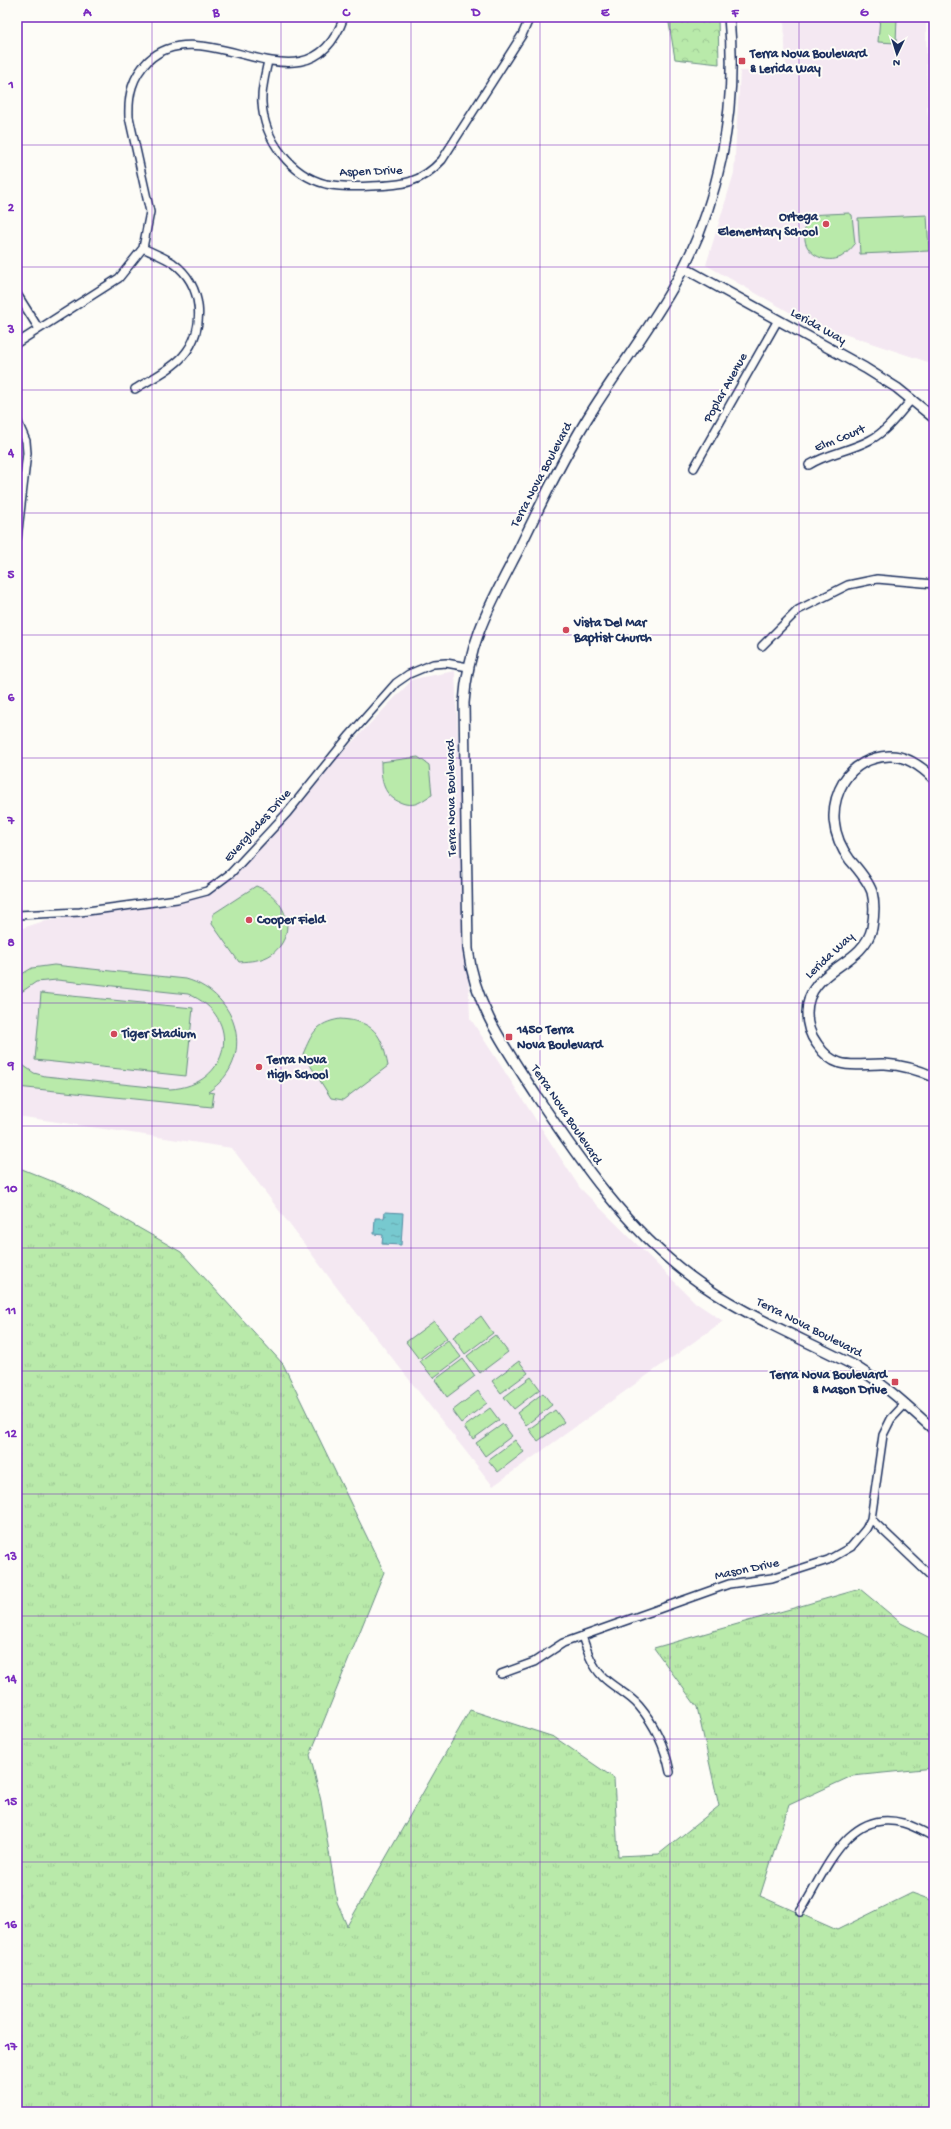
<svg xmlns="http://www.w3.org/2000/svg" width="951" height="2129" font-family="'Gochi Hand',sans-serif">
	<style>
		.built { fill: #f4e8f2 }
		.grass { fill: url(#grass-tufts); stroke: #6a8c84 }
		.park { fill: url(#park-crowns); stroke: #6a8c84 }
		.garden { fill: #b9eaaa; stroke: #6a8c84 }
		.water { fill: url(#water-ripples); stroke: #528ba2 }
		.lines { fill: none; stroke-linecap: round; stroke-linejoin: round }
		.minor-casing { stroke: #1b2f5e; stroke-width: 10 }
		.tertiary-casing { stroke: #1b2f5e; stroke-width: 12 }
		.minor { stroke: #fdfcf7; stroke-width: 7 }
		.tertiary { stroke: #fdfcf7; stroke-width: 9 }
		.grid { fill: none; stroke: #7b2cbf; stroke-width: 1; stroke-opacity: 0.55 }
		.poi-dot { fill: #d1495b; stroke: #fdfcf7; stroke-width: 1.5 }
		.labels { text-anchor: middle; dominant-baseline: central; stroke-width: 4; stroke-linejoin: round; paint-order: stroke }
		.poi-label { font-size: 13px; font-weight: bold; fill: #1b2f5e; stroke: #fdfcf7; text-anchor: start }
		.street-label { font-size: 13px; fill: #1b2f5e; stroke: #fdfcf7 }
		.neatline { fill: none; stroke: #7b2cbf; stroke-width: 1.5 }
		.grid-label { font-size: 13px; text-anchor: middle; font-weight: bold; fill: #7b2cbf }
	</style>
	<defs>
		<pattern id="grass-tufts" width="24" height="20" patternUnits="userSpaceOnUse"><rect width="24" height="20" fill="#b9eaaa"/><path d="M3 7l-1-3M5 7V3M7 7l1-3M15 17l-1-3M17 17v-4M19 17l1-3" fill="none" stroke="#9ec995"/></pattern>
		<pattern id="park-crowns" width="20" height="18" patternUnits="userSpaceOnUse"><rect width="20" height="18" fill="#b9eaaa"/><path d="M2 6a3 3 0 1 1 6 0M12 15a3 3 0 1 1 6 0" fill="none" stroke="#9ec995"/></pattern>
		<pattern id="water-ripples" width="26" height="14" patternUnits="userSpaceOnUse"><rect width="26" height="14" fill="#77c9cf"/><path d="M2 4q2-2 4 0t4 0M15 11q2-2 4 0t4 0" fill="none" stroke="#61a4ab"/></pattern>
	</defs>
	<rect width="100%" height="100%" fill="#fdfcf7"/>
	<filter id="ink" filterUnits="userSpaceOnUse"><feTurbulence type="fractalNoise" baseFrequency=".025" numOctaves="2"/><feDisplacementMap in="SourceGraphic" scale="8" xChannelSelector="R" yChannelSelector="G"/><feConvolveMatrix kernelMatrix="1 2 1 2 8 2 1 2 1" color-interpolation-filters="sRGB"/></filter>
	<g filter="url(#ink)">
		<!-- built -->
		<path class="built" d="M784 17H926L927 107 934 183V364L805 321 706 265 734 173 740 71H786Z
			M455 671 470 1018 580 1188 696 1303 723 1321 493 1486 341 1293 232 1148 17 1116V930L41 922 209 891 413 679Z"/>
		<!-- grass -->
		<path class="grass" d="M17 1167 69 1188 181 1252 283 1364 384 1572 310 1755 321 1801 337 1902 347 1926 470 1710 554 1737 614 1778 618 1856 659 1854 719 1806 697 1707 654 1648 860 1589 901 1623 934 1640V1768L852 1776 789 1805 760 1896 837 1930 912 1893 934 1901V2112H17Z"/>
		<!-- park -->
		<path class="park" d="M668 17H718L719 64 675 59Z"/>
		<!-- garden -->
		<path class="garden" d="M880 17H897L896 43 878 42Z
			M849 213 852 215 855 244C851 249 846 254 841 257 827 264 807 255 805 240 804 232 805 223 805 215Z
			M927 215 929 251 860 254 858 218Z
			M418 757 429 765 432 795C427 797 423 801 418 803 414 805 407 805 402 803 383 796 381 781 381 762Z
			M256 886C285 897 300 932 272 954 262 961 250 961 239 962L212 924 213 914Z
			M54 965 186 979C239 994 257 1060 208 1092L214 1093 212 1107 17 1087V1061L34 1073 45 1076 170 1089C231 1086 244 1016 188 994L57 980 36 982 17 995V977L32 968Z
			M41 993 193 1008 186 1076 35 1060Z
			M340 1019C374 1021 382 1034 388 1066L343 1100 331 1098 303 1054C312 1033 316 1023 340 1019Z
			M481 1316 493 1333 465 1354 453 1337Z
			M434 1321 447 1338 419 1359 406 1342Z
			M495 1335 508 1352 480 1373 467 1356Z
			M448 1340 461 1357 433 1378 420 1361Z
			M463 1359 475 1376 447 1397 435 1380Z
			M519 1361 528 1373 501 1393 492 1381Z
			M531 1377 540 1389 514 1409 504 1397Z
			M478 1391 487 1403 461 1423 452 1411Z
			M543 1393 552 1405 526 1425 517 1413Z
			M490 1408 499 1420 473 1439 464 1427Z
			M555 1410 564 1422 538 1441 529 1429Z
			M503 1424 512 1436 485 1456 476 1443Z
			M515 1440 524 1452 498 1472 488 1460Z"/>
		<!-- water -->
		<path class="water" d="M385 1212 403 1213 401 1245 382 1244 383 1235 374 1234 375 1218H384Z"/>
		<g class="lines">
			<defs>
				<path id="minor" d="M268 61C265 75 261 89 262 103 264 139 290 175 326 184 341 187 356 187 371 186 402 185 420 184 442 160L522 35 530 17
					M17 294 39 329
					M17 343 119 278 143 248 150 212 129 117C128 95 132 77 148 61 206 6 307 121 344 17
					M135 389C151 379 172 369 183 356 207 329 203 284 173 263 164 257 153 253 143 248
					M17 420 26 441 27 453 17 539
					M809 465C828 453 850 451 870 440 887 431 899 414 912 399
					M694 468 778 320
					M762 646 798 610 848 585 877 579 934 584
					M17 915 80 912 177 899 207 891 231 873 287 813 350 735 396 683 409 674 433 664 446 663 468 667
					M871 1519 934 1579
					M582 1636C587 1651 592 1666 603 1677 614 1688 629 1694 639 1706 656 1726 665 1747 670 1772
					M501 1674 534 1662 563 1643 729 1584 772 1578 828 1560 851 1547 866 1529 871 1519 883 1435 891 1419 905 1404
					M800 1912C824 1876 846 1807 903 1823 914 1826 924 1832 934 1837"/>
				<path id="tertiary" d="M729 17C738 109 719 209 672 289 646 334 614 375 587 419 562 460 540 505 519 549 491 603 468 641 464 703L468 949C475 1007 505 1047 536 1095 580 1161 626 1228 690 1276 740 1314 800 1337 855 1366 884 1384 909 1407 934 1430
					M684 268 865 368 897 388 934 418
					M934 779C922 767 907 755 889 756 871 757 854 765 844 781 828 808 832 836 850 860 858 869 868 881 872 892 875 904 874 917 872 928 863 967 807 968 807 1013 807 1025 810 1035 817 1044 836 1073 856 1063 885 1064 901 1065 919 1070 934 1077"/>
			</defs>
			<!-- minor casing -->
			<use href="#minor" class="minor-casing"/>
			<!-- tertiary casing -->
			<use href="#tertiary" class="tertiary-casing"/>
			<!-- minor -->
			<use href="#minor" class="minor"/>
			<!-- tertiary -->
			<use href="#tertiary" class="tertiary"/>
		</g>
	</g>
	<!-- grid -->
	<path class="grid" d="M152 17V2112M281 17V2112M411 17V2112M540 17V2112M670 17V2112M799 17V2112M17 145H934M17 267H934M17 390H934M17 513H934M17 635H934M17 758H934M17 881H934M17 1003H934M17 1126H934M17 1248H934M17 1371H934M17 1494H934M17 1616H934M17 1739H934M17 1862H934M17 1984H934"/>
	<!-- markers -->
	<g class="poi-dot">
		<rect x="738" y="57" width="8" height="8" rx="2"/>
		<circle cx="826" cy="224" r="4"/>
		<circle cx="566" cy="630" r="4"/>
		<circle cx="249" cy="920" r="4"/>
		<circle cx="114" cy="1034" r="4"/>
		<rect x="505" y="1033" width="8" height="8" rx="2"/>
		<circle cx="259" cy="1067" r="4"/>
		<rect x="891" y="1378" width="8" height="8" rx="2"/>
	</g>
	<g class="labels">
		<!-- poi labels -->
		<g class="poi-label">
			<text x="750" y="54">Terra Nova Boulevard<tspan x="750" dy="15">&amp; Lerida Way</tspan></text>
			<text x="818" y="217" text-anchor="end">Ortega<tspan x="818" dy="15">Elementary School</tspan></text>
			<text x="574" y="623">Vista Del Mar<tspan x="574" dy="15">Baptist Church</tspan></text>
			<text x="257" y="920">Cooper Field</text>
			<text x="517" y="1030">1450 Terra<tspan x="517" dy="15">Nova Boulevard</tspan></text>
			<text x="122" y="1034">Tiger Stadium</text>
			<text x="267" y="1060">Terra Nova<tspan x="267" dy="15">High School</tspan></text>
			<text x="887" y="1375" text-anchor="end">Terra Nova Boulevard<tspan x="887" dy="15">&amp; Mason Drive</tspan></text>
		</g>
		<!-- street labels -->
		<g class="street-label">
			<text transform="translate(371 172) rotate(-2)">Aspen Drive</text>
			<text transform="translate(818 327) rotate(29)">Lerida Way</text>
			<text transform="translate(726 388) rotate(-61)">Poplar Avenue</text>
			<text transform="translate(840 439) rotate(-22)">Elm Court</text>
			<text transform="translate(542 475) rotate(-62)">Terra Nova Boulevard</text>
			<text transform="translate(452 798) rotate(-91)">Terra Nova Boulevard</text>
			<text transform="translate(258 826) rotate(-48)">Everglades Drive</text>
			<text transform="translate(830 956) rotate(-43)">Lerida Way</text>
			<text transform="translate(566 1115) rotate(56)">Terra Nova Boulevard</text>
			<text transform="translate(809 1328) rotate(27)">Terra Nova Boulevard</text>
			<text transform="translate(747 1570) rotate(-12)">Mason Drive</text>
		</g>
	</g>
	<!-- margin -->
	<rect width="951" height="2129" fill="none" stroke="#fdfcf7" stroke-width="44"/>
	<!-- north arrow -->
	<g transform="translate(897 54) rotate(184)" stroke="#fdfcf7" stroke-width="3" paint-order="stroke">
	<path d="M0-3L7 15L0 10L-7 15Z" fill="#1b2f5e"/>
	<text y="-6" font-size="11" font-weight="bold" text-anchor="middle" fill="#1b2f5e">N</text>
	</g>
	<rect x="22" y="22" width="907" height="2085" class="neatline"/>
	<g class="grid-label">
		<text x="87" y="16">A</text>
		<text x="216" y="16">B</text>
		<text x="346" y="16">C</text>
		<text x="476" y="16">D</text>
		<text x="605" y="16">E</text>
		<text x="735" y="16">F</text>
		<text x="864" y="16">G</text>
		<text x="11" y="88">1</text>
		<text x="11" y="211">2</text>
		<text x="11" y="333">3</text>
		<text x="11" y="456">4</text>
		<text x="11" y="578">5</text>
		<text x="11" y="701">6</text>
		<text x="11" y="824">7</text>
		<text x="11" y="946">8</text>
		<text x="11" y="1069">9</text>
		<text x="11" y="1192">10</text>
		<text x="11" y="1314">11</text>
		<text x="11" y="1437">12</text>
		<text x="11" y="1560">13</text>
		<text x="11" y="1682">14</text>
		<text x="11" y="1805">15</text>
		<text x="11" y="1928">16</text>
		<text x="11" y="2050">17</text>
	</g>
</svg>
